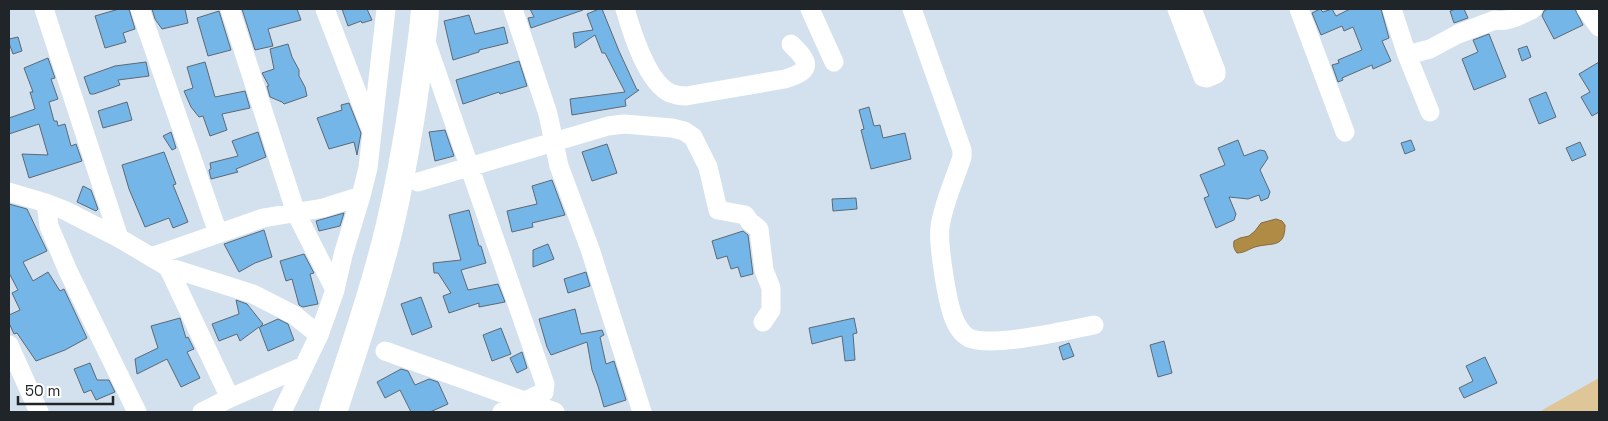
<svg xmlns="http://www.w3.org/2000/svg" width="1608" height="421" font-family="'Space Grotesk',sans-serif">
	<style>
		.green { fill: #dfc698 }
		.water { fill: #b08b45; stroke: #856c3d }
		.building { fill: #75b6e8; stroke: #5d6974 }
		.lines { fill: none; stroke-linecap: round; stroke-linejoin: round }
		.minor { stroke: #fff; stroke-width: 19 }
		.highway { stroke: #fff; stroke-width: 28 }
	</style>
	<rect width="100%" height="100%" fill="#d2e1ed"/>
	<!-- green -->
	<path class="green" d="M1599 378V412H1540L1544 409Z"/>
	<!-- water -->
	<path class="water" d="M1276 219 1282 221 1285 225C1285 249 1272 242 1255 247 1249 249 1244 253 1237 253 1234 249 1233 246 1234 241L1240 238 1249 236 1255 231 1261 223Z"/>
	<!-- building -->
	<path class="building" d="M119 9H129L135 29 123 33 126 42 105 48 95 16Z
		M152 9H185L188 23 162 29 155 19Z
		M242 9H297L301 20 268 29 273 46 255 50Z
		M342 9H367L372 20 362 23 361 21 348 26Z
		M530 9H583V10L531 28 528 18 534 17Z
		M599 9H602L619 51 637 90H639L625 100 626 106 572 115 570 99 625 92 605 53H602L595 35 575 48 573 33 593 30 587 14Z
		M1320 9 1323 12 1332 9 1336 16 1350 9H1381L1389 38 1382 41 1391 61 1373 69 1372 65 1342 78 1343 80 1338 82 1332 65 1339 63 1338 60 1362 50 1353 27 1344 31 1342 26 1321 35 1312 13Z
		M1456 9H1464L1468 18 1454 23 1450 11Z
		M1548 9H1575L1583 25 1554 39 1542 16 1544 11Z
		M219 11 231 50 208 56 197 18Z
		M469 15 475 34 504 27 508 43 479 50V52L453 60 444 21Z
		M1489 34 1506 77 1474 90 1462 59 1478 52 1473 40Z
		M18 37 22 51 13 54 9 43V39Z
		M288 44 292 57 299 70V76L305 87 307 96 284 104 282 102 270 97 267 86H269L262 73 274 69 270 49Z
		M1527 46 1531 57 1522 61 1518 49Z
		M48 58 55 78 51 79 58 99 49 102 54 121H57L58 126 65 124 71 146 76 144 82 161 29 178 22 154 48 155 39 124 9 134V118L35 109 30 92H33L24 68Z
		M519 61 527 86 500 94 499 92 463 104 456 80Z
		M146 62 149 76 118 80 120 85 94 94H90L84 77 115 66Z
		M205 62 215 97 245 91 250 108 222 114 227 130 210 136 203 116 199 117 191 107 184 91 193 88 187 67Z
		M1599 62V112L1592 116 1581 97 1590 92 1579 74Z
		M1546 92 1556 117 1539 124 1529 99Z
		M127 102 132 120 103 128 98 111Z
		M349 103 361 133 357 155 354 142 329 149 317 118 342 110 341 105Z
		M869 107 874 126 880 125 883 138 905 133 911 159 871 169 861 130 864 129 859 110Z
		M445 130 454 156 435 161 429 132Z
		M171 132 176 148 172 150 163 136Z
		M258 132 266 157 236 169 238 172 211 179 209 170 211 169 210 163 238 156 232 141Z
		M1238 140 1244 156 1260 150 1265 151 1268 158 1260 170 1270 192 1268 198 1261 201 1259 195 1248 199 1229 197 1236 214 1234 220 1216 228 1204 198 1209 196 1200 175 1225 165 1218 148Z
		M1411 140 1415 150 1405 154 1401 143Z
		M1580 142 1586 155 1572 161 1566 148Z
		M607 144 617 173 592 181 582 152Z
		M164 152 176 184 173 185 188 222 173 228 169 218 145 227 129 189 122 165Z
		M552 180 565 215 532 223 533 227 512 232 507 211 537 204 532 186Z
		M83 186 91 190 98 209 96 211 77 202Z
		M856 198 857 209 833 211 832 199Z
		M9 204 27 209 47 251 23 262 33 281 48 272 60 291 64 289 87 338 65 350 36 361 17 333 14 334 9 323V315L20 310 12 293 18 290 9 273Z
		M469 210 479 246H481L486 263 461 270 468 290 498 284 505 302 479 307V303L449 313 443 296 451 293 438 273H434L433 263 461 260 449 215Z
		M344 213 340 226 319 231 316 221Z
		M264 230 272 257 255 263 239 272 224 244Z
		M743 231 748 235 753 274 741 277 738 267 731 269 727 256 717 259 712 241Z
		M548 244 554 259 533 267V250Z
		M304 254 314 273 310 274 318 304 303 307 299 305 292 279 286 281 280 261Z
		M586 272 590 286 568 293 564 279Z
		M421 297 432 327 412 335 401 304Z
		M236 300 247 304 263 324 260 327 278 319 288 324 294 340 268 351 259 327 240 341 237 334 219 341 212 324 239 314Z
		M575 309 581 334 602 330 604 335 600 337 606 364 614 361 626 400 604 407 598 386 592 370 587 342 551 355 547 347 539 319Z
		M180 318 186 338 188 337 194 349 187 352 200 378 181 387 167 359 137 374 135 359 158 348 151 326Z
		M854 318 857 333 853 334 855 360 845 361 842 336 812 344 809 328Z
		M501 328 511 354 492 361 483 335Z
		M1164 341 1172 373 1158 377 1150 345Z
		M1069 343 1074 356 1063 360 1059 347Z
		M522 352 527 368 517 373 510 358Z
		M1485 357 1497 383 1464 398 1459 388 1473 381 1466 366Z
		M90 363 97 380H109L115 392 96 400 91 390 84 393 74 369Z
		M401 369 408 371 415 385 429 379 438 382 448 404 430 412H411L400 390 385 398 377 382Z"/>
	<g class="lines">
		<!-- minor -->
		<path class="minor" d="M44 9 119 238
			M140 9 218 233
			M230 9 296 213 335 290
			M325 9 371 129
			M513 9 548 114 559 166 590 249 642 412
			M625 9C632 33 647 82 670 93 675 95 680 96 686 96L785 79C814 70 809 62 791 44
			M810 9 834 62
			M912 9 962 150V157C955 179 943 204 940 227 938 244 947 305 955 321 958 328 962 334 969 338 993 348 1067 330 1094 325
			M1177 9 1203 77 1207 78 1216 74V71L1192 9
			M1299 9 1345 132
			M1392 9 1407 55 1430 112
			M1586 9 1599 27
			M425 39 545 384 544 392 502 412
			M1407 55 1430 49 1458 34 1495 20C1508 23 1522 14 1533 9
			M418 182 608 126 624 124 672 128 684 131 693 137 708 167 718 210 745 215 750 222 759 229 764 270 771 288V310L763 322
			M9 192 46 203 64 210 119 238 168 267 253 294 294 315 319 335
			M46 203 49 226 68 271 137 412
			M151 257 263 218 323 208 361 196
			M168 267 230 398
			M9 345 39 412
			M385 351 555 412
			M202 412 230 398 304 366
			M282 412 319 335 335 290 343 255 361 196 368 168 386 9"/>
		<!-- highway -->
		<path class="highway" d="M333 412C350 360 368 309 382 256 396 206 405 154 413 103 417 72 423 40 425 9"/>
	</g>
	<!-- border -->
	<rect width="1608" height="421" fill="none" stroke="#202529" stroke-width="20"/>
	<!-- scale -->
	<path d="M18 396v8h95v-8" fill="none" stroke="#202529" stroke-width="2.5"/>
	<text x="25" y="396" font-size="15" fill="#202529" stroke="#ffffff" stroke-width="4" paint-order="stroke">50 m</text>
</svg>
